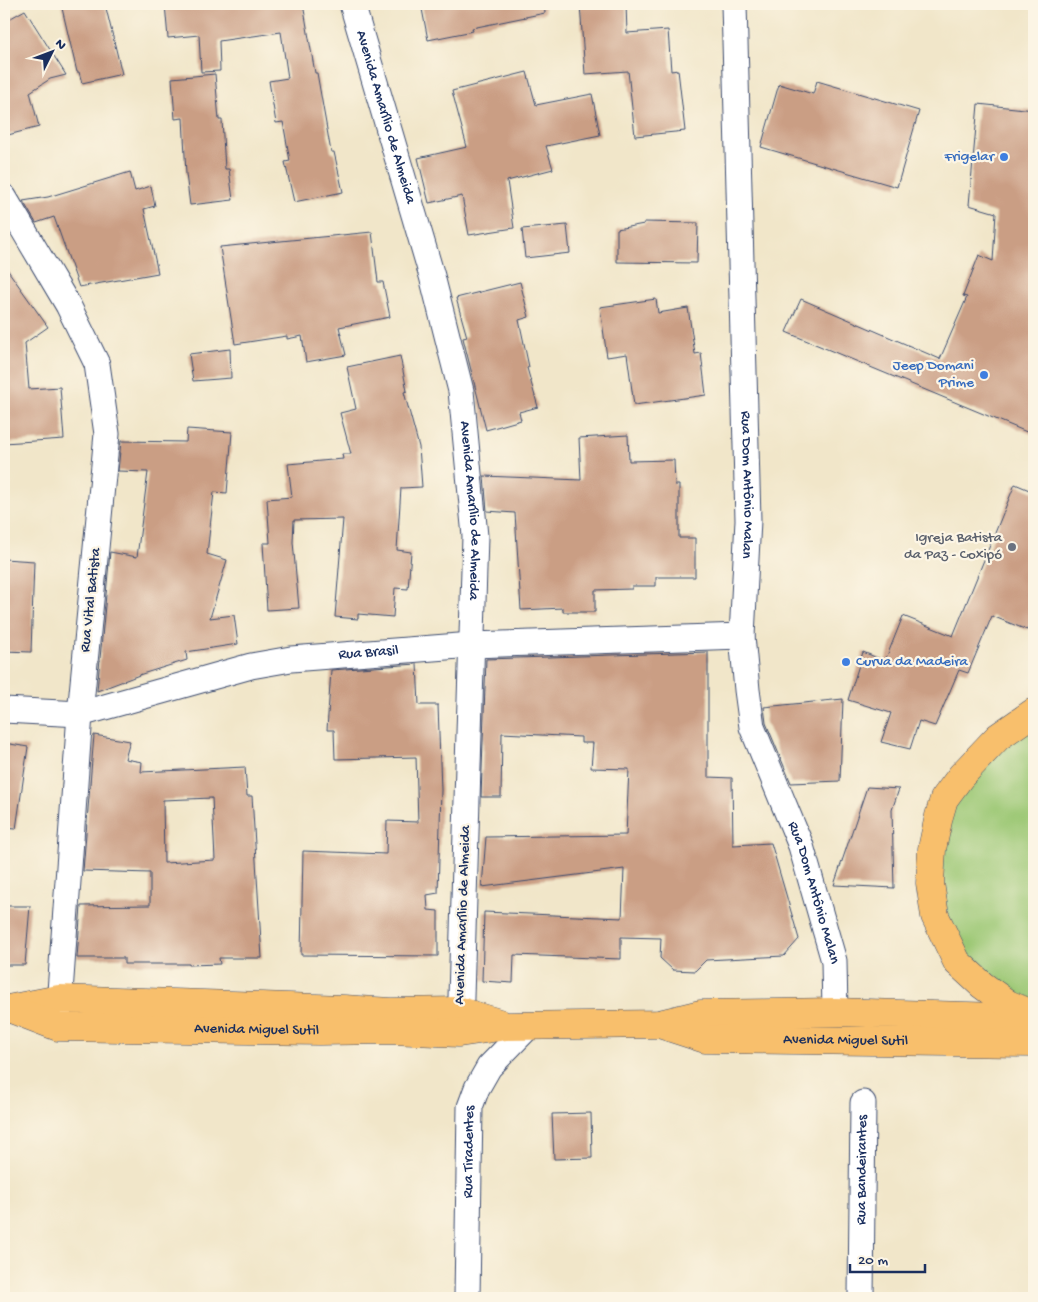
<svg xmlns="http://www.w3.org/2000/svg" width="1038" height="1302" font-family="'Gochi Hand',sans-serif">
	<style>
		.green { fill: #9cc875; stroke: #5c7c6a }
		.building { fill: #ca9e84; fill-rule: evenodd }
		.lines { fill: none; stroke-linecap: round; stroke-linejoin: round }
		.minor-casing { stroke: #3b4a6e; stroke-width: 27 }
		.major-casing { stroke: #3b4a6e; stroke-width: 29 }
		.highway-casing { stroke: #3b4a6e; stroke-width: 29 }
		.minor { stroke: #fff; stroke-width: 25 }
		.major { stroke: #f8bf6c; stroke-width: 28 }
		.highway { stroke: #f8bf6c; stroke-width: 28 }
		.shop-dot { fill: #3f7fe0; stroke: #fcf5e5; stroke-width: 2 }
		.worship-dot { fill: #6b7280; stroke: #fcf5e5; stroke-width: 2 }
		.labels { text-anchor: middle; dominant-baseline: central; stroke-width: 4.5; stroke-linejoin: round; paint-order: stroke }
		.street-label { font-size: 15px; fill: #1b2f5e; stroke: #fcf5e5 }
		.shop-label { font-size: 15px; fill: #366cbe; stroke: #fcf5e5; text-anchor: end }
		.worship-label { font-size: 15px; fill: #5b616d; stroke: #fcf5e5; text-anchor: end }
	</style>
	<rect width="100%" height="100%" fill="#fcf5e5"/>
	<filter id="ink" filterUnits="userSpaceOnUse"><feTurbulence type="fractalNoise" baseFrequency=".02" numOctaves="2"/><feDisplacementMap in="SourceGraphic" scale="10" xChannelSelector="R" yChannelSelector="G"/><feConvolveMatrix kernelMatrix="1 2 1 2 8 2 1 2 1" color-interpolation-filters="sRGB"/></filter>
	<filter id="wash" filterUnits="userSpaceOnUse"><feTurbulence type="fractalNoise" baseFrequency=".0096" numOctaves="4" result="noise"/><feDisplacementMap in="SourceGraphic" scale="20" xChannelSelector="R" yChannelSelector="G"/><feGaussianBlur stdDeviation="1.12" result="paint"/><feColorMatrix in="noise" values="0 0 0 0 0 0 0 0 0 0 0 0 0 0 0 0 0 1.4 0 .05"/><feComposite in="paint" operator="in"/></filter>
	<g filter="url(#wash)">
		<rect width="100%" height="100%" fill="#f1e6c9"/>
		<!-- green -->
		<path class="green" d="M1034 726V1008L957 957 933 853 973 766Z"/>
		<g id="blocks">
			<!-- building -->
			<path class="building" d="M61 4H105L122 74 82 83 79 72H77Z
				M165 4H303L315 73H317L331 152H334L343 192 294 202 285 162 290 161 283 122 276 123 269 81 288 78 281 32 219 41 220 71 201 72 199 35 168 38Z
				M421 4H544L545 13 472 28 473 31 428 40Z
				M580 4H626L627 33 668 30 671 71 678 70 685 131 635 136 628 71 585 74Z
				M25 10 66 75 50 79 30 92 39 127 4 136V22Z
				M527 72 536 105 592 94 600 135 546 146 553 169 507 181 514 228 469 235 462 196 429 203 418 158 467 147 452 91Z
				M215 74 219 120H222L225 169H229L233 200 190 205 186 174 183 118 175 119 172 78Z
				M817 81 919 111 897 187 761 147 779 84 813 94Z
				M978 104 1034 110V435L786 332 801 299 940 359 967 297 963 296 979 255 993 261 996 213 969 205Z
				M130 172 135 191 151 186 155 206 144 209 158 273 79 287 54 217 36 223 23 201 48 197Z
				M644 222 698 223 697 263 617 262V229L644 224Z
				M567 225 570 253 525 258 522 229Z
				M372 232 378 282H383L390 317 339 327 346 355 306 362 302 336 287 339V336L235 344 220 247Z
				M4 265 48 327 25 343 29 389 60 387 64 439 4 443Z
				M520 282 529 317 519 320 529 367 527 368 538 407 519 412 521 420 486 430 463 338 467 337 456 298Z
				M656 299 658 313 688 308 695 354 701 353 706 395 634 405 627 354 607 357 600 307Z
				M230 349 231 378 193 381 189 354Z
				M400 356 407 391 404 392 419 447 422 487 401 488 397 550 411 552 408 589 395 588 393 617 358 614V619L335 617 343 519 294 520 293 542 299 608 267 610 263 543H270L267 499 292 497 288 464 343 459 342 454H351L340 413 356 409 347 367Z
				M187 429 232 432 227 493 214 492 207 554 227 560 210 618 234 615 238 644 186 652 187 660 142 674 97 691 110 552 137 557 148 472 118 471 121 441 186 442Z
				M628 435 629 461 674 460 675 485H679V538H695V577H656V586H632V589L595 590V612H563V608L521 610 515 513 487 511 484 476 581 480 579 438Z
				M1015 484 1034 492V613L1027 630 992 616 968 673 959 670 935 726 919 721 910 749 881 742 891 713 848 700 863 652 885 661 903 616 953 636Z
				M4 559 34 561 31 652 4 651Z
				M708 652V777L732 778 733 845 771 843 799 939 784 956 706 960 695 971 673 970 660 958 661 938 621 937V959L514 955 513 983 482 981 484 912 622 918 624 869 482 887 486 837 626 835 629 769 591 768 593 743H581V737L502 733 501 797H481L486 659Z
				M417 664 419 705H438L441 790 438 893 427 895 428 910 438 911V956L301 955 303 851 386 854 387 821 418 822 416 757 335 759 334 730H327L331 670Z
				M843 699 840 781 791 783 766 723 764 707Z
				M94 735 130 741 125 759 142 762 141 772 245 767 247 796H252L262 958H219L220 964 189 965V964H124V958H77L81 906 150 905V873L83 871ZM212 798 215 860 164 863 163 800Z
				M4 743 28 747 16 829 4 828Z
				M867 787 899 789 892 810 894 888 834 885Z
				M4 906H30L25 965H4Z
				M591 1113 592 1158 554 1159 552 1114Z"/>
		</g>
	</g>
	<g filter="url(#ink)">
		<use href="#blocks" fill-opacity="0" stroke="#3b4a6e" stroke-width="1"/>
		<g class="lines">
			<defs>
				<g id="minor">
					<path id="s1" d="M352 4 432 276 461 391 475 536 460 1030"/>
					<path id="s2" d="M734 4 748 520 742 636 747 690 752 727 801 846 834 961 835 1012"/>
					<path d="M4 197 68 305 97 364 107 434 80 714 58 1020"/>
					<path id="s3" d="M4 710 80 714 251 666 291 659 472 645 742 636"/>
					<path id="s4" d="M467 1298 470 1107 477 1088 489 1067 529 1026"/>
					<path id="s5" d="M861 1298 863 1103"/>
				</g>
				<g id="major">
					<path d="M8 1009 59 999 344 1009 390 1012 460 1011 499 1023"/>
					<path id="s6" d="M11 1009 58 1027 319 1031 391 1030 459 1033 506 1026 659 1024 700 1014 835 1012 1034 1018"/>
					<path id="s7" d="M659 1024 705 1039 1034 1043"/>
				</g>
				<path id="highway" d="M1034 712 998 737 961 776 944 799 939 816 932 849 930 883 935 916 957 962 982 985 1008 1004 1034 1015"/>
			</defs>
			<!-- minor casing -->
			<use href="#minor" class="minor-casing"/>
			<!-- major casing -->
			<use href="#major" class="major-casing"/>
			<!-- highway casing -->
			<use href="#highway" class="highway-casing"/>
			<!-- minor -->
			<use href="#minor" class="minor"/>
			<!-- major -->
			<use href="#major" class="major"/>
			<!-- highway -->
			<use href="#highway" class="highway"/>
		</g>
	</g>
	<!-- markers -->
	<g class="shop-dot">
		<circle cx="1004" cy="157" r="5"/>
		<circle cx="984" cy="375" r="5"/>
		<circle cx="846" cy="662" r="5"/>
	</g>
	<circle class="worship-dot" cx="1012" cy="547" r="5"/>
	<g class="labels">
		<!-- street labels -->
		<g class="street-label">
			<text stroke="none"><textPath href="#s1" startOffset="118">Avenida Amarílio de Almeida</textPath></text>
			<text stroke="none"><textPath href="#s2" startOffset="481">Rua Dom Antônio Malan</textPath></text>
			<text stroke="none"><textPath href="#s1" startOffset="522">Avenida Amarílio de Almeida</textPath></text>
			<text transform="translate(91 600) rotate(-84)">Rua Vital Batista</text>
			<text stroke="none"><textPath href="#s3" startOffset="372">Rua Brasil</textPath></text>
			<text stroke="none"><textPath href="#s2" startOffset="901">Rua Dom Antônio Malan</textPath></text>
			<text transform="translate(463 915) rotate(-88)">Avenida Amarílio de Almeida</text>
			<text stroke="none"><textPath href="#s6" startOffset="249">Avenida Miguel Sutil</textPath></text>
			<text stroke="none"><textPath href="#s7" startOffset="189">Avenida Miguel Sutil</textPath></text>
			<text stroke="none"><textPath href="#s4" startOffset="146">Rua Tiradentes</textPath></text>
			<text stroke="none"><textPath href="#s5" startOffset="128">Rua Bandeirantes</textPath></text>
		</g>
		<!-- shop labels -->
		<g class="shop-label">
			<text x="994" y="157">Frigelar</text>
			<text x="974" y="366">Jeep Domani<tspan x="974" dy="17">Prime</tspan></text>
			<text x="856" y="662" text-anchor="start">Curva da Madeira</text>
		</g>
		<!-- worship labels -->
		<g class="worship-label">
			<text x="1002" y="538">Igreja Batista<tspan x="1002" dy="17">da Paz - Coxipó</tspan></text>
		</g>
	</g>
	<!-- margin -->
	<rect width="1038" height="1302" fill="none" stroke="#fcf5e5" stroke-width="20"/>
	<!-- north arrow -->
	<g transform="translate(52 52) rotate(48)" stroke="#fcf5e5" stroke-width="4" paint-order="stroke">
	<path d="M0-4L9 19L0 12L-9 19Z" fill="#1b2f5e"/>
	<text y="-8" font-size="14" font-weight="bold" text-anchor="middle" fill="#1b2f5e">N</text>
	</g>
	<!-- scale -->
	<path d="M850 1264v8h75v-8" fill="none" stroke="#1b2f5e" stroke-width="2.5"/>
	<text x="858" y="1264" font-size="15" fill="#1b2f5e" stroke="#fcf5e5" stroke-width="4" paint-order="stroke">20 m</text>
</svg>
